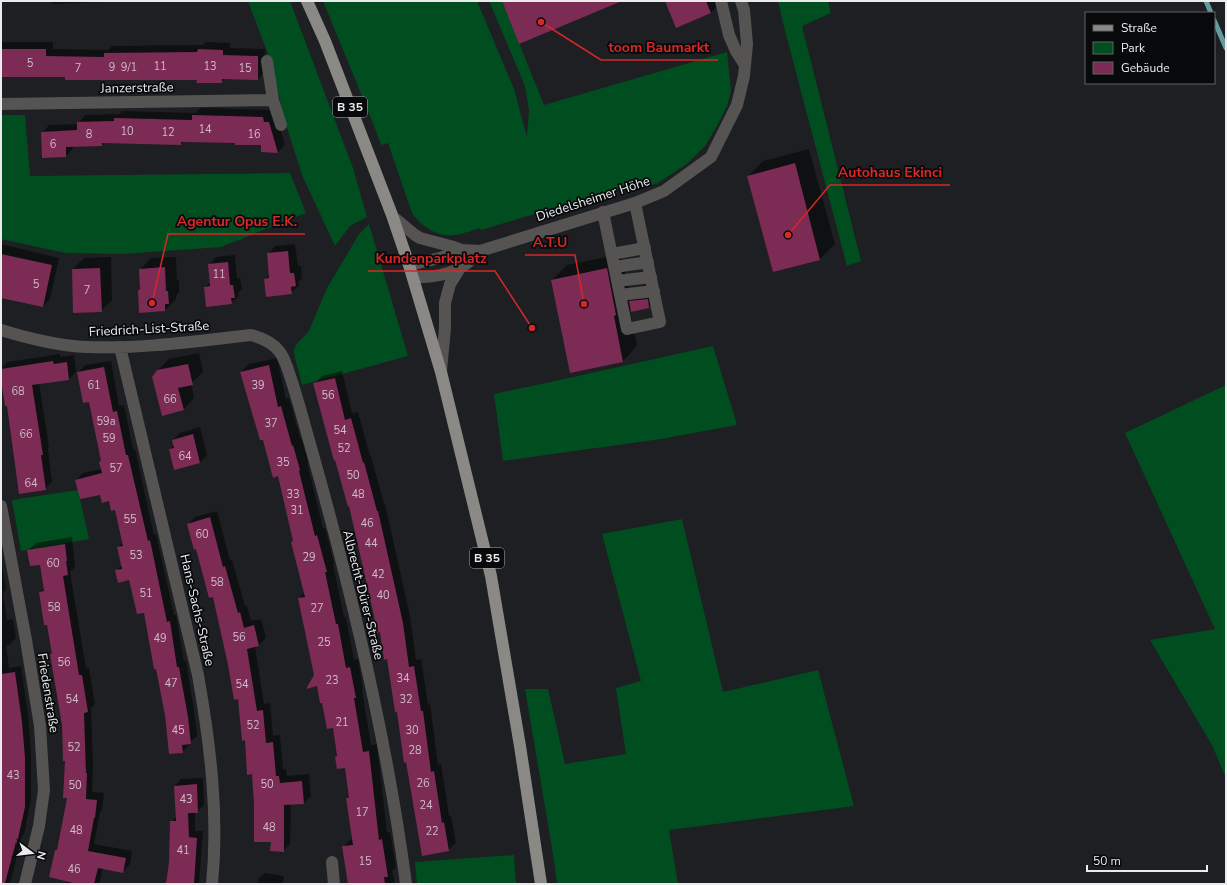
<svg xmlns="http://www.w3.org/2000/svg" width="1227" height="885" font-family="'Nunito Sans',sans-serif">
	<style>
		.green { fill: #004e20 }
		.shadow { fill: #0007 }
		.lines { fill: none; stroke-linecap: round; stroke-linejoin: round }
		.stream { stroke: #669a9c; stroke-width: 5 }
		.building { fill: #7b2b54 }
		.minor { stroke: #555453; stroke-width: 12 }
		.major { stroke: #8a8986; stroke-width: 12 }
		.labels { text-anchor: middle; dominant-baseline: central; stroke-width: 3.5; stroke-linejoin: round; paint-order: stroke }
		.number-label { font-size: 11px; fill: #cebbc7 }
		.shield { fill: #08090a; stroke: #a6a7a9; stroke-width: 1 }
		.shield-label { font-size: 12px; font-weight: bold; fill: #eaebed }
		.street-label { font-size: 13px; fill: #eaebed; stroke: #08090a }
		.leader { fill: none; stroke: #d62828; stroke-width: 1.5 }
		.callout-dot { fill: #d62828; stroke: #08090a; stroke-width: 1.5 }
		.callout-label { font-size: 14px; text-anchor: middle; font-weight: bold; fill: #d62828; stroke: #08090a; stroke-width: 3.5; stroke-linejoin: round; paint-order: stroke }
	</style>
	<rect width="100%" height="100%" fill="#1d1f22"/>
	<!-- green -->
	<path class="green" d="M248 1H290L353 168 367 217 350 226 335 246 302 175 285 121 271 62Z
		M323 1H477L514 89 527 137 529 110 525 86 489 1H502L544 105 727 52 731 91 727 106 717 126 705 146 688 163 658 183 641 188 625 187 481 230 480 228C472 230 464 234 455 235 438 238 421 226 412 213L388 143 381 145 373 123Z
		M778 1H828L831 13 802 26 861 261 847 266 783 23Z
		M1 115H25L30 176 290 173 306 213 221 247 122 254 66 253 1 239Z
		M369 224 408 356 302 385 295 358 294 350 296 345 309 331 326 290 359 234Z
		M713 346 737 425 661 439 503 461 494 394 569 378Z
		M1226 385V778L1212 745 1150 640 1215 629 1125 433Z
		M78 490 89 539 21 551 12 500Z
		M682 519 723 692 818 670 854 806 669 830 678 884H557L553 854 525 689H548L565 764 626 754 616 688 641 681 602 534Z
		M514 855 516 884H417L415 862Z"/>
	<!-- shadow -->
	<path class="shadow" d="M52 1H125L52 4Z
		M666 1H722L711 13Z
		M1 42H53V49L108 50 112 46 203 45 206 42 230 43V48L265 49V71L258 79 225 78 221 82 198 79 66 76H1Z
		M200 108 270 110 271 115H276L285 145 278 152 262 144 236 142 184 141 181 144 104 142 102 145 73 146V148L66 156 42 133 49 125 78 124 85 115 120 114 122 111 196 113Z
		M809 149 835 244 820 259 773 271 748 176 763 161Z
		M1 244 59 258 50 299 43 306 1 296Z
		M295 244 298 266H301L302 278 298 282 299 285 291 293 265 279 270 274 268 254 275 246Z
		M621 254 631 301 633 298 651 296 652 304 649 307 630 311 637 346 623 361 552 280 567 265Z
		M235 255 237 278H240L242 289 238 293 239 296 231 303 205 287 211 281 209 265 216 257Z
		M111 257 112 300 101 311 73 269 84 258Z
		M176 257 177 280H179V292L176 296V299L165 310 139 291 141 288 140 269 151 258Z
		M199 353 203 372 191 384 194 398 183 410 157 371 169 359Z
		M60 354V357L74 355 76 372 69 379 39 383 49 447 48 448 52 482 45 489 8 404 1 373V369L7 362Z
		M277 358 286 399 289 398 300 438H301L308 461 307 462 323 528H325L334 563 333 564 344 617H346L354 660 358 659 363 689 362 690 371 745 377 744 387 832H390L396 867 392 871 395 884H346L349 881 343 847 351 839 353 838 347 799 350 796 346 767 336 757 337 755 333 727 323 701 315 675 299 598 305 592 279 475 263 438 241 372 249 364Z
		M111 361 119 406 124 405 133 449H135L154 535 156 534 174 615H176L184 661H186L194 710 197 736 189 743V745L182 752 166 715 145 612 130 579 116 571 122 565 118 548 123 542 116 509 110 500 101 493 76 480 83 473 102 469V460L90 401 78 372 85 365Z
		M342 371 352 413 358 412 370 456H371L384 504H385L410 616 416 660 421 659 428 704H430L438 765 441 764 449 816H451L456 843 448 850 407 761 388 658 350 505 315 383 322 376Z
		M200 427 207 455 200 462 175 469 170 449 174 445 173 440 180 433Z
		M217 511 230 560H232L245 606H247L251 621 261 619 266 638 259 645 255 646 264 704 270 703 273 736 280 735 283 769H286L287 776 309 774 311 796 304 803 291 804 290 844 283 851 272 841 255 803 253 773 246 739 239 698 214 595 188 524 195 517Z
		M72 537 75 567 70 572 86 668H89L95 704 91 708 93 766 92 792 104 793 102 810 100 812 94 844 132 851 130 864 123 872 103 868 99 884H66L67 881 56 851 59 848 68 797 66 760 63 725 51 655 53 653 40 592 45 588 41 564 28 550 36 543Z
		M1 559 6 589 3 593 7 620 13 619 16 638 9 645H6L9 668 21 666 28 715 31 751V799L24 834 22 836 10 884H1Z
		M203 778 204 805 197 812H195V831H203L199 884H168L170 862 171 822 176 817 175 786 181 779Z
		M265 873 284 876 283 884H258V879Z"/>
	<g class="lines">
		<!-- stream -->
		<path class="stream" d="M1206 1 1211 13
			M1214 20 1226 48"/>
	</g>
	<!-- building -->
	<path class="building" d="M502 1H622L519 44Z
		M665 1H706L711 13 676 28Z
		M1 49H46V56L104 57V53L197 52 198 49 223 50V55L258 56V80L222 79V83H196L197 80H65V77H1Z
		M192 115 263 117 264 122H269L278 153 261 152V145H235V143L181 142V145L102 143V146L66 147V157L42 158 41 132 77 130V122L114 121V118L192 120Z
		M795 163 820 260 773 272 747 176Z
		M288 251 290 273H294L296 286 291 287 292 294 266 297 264 279 269 278 267 253Z
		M1 254 52 265 43 307 1 298Z
		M228 262 230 285H233L235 298H231L232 304 206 307 204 287 210 286 208 264Z
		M165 267 166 291H168L169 304H165V311L139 313 138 290H140L139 269Z
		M100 268 102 312 73 313 72 269Z
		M607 268 616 315 614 316 623 362 570 373 551 280Z
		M648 299 649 308 631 312 629 301Z
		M53 361 54 364 67 362 69 380 32 385 43 455H41L46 490 19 494 7 406H5L1 380V369Z
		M188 364 193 385 178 388 184 410 162 416 152 377 157 370Z
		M269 365 278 407 281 406 292 446 293 445 300 470 299 471 315 536 317 535 327 572H325L336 624H338L346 668 350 667 356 698H354L363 752 369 751 379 840 382 839 388 877H384L385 884H348L342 846 353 845 346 798H349L345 768 337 769 335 757 337 756 333 728 327 729 322 703H320L317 686 306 689 314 675 298 598 305 597 291 542 293 541 278 476 273 478 263 440H260L240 372Z
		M104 367 113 412 117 411 126 455H128L148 541 150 540 167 622 170 621 177 667H179L188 717 191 744 182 745 183 753 169 754 165 715 156 669H154L144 613 137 614 129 580 118 583 115 570 122 569 117 547 123 546 115 510 111 511 109 501 102 503 100 495 80 499 75 480 102 473 99 462 101 461 89 402 83 403 77 372Z
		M335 378 345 420 351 418 363 463 364 462 377 511H378L403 623 409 667 414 666 421 711H423L431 772 434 771 442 823 444 822 449 851 422 856 406 762 404 763 397 712H395L387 659 384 660 380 632 377 633 374 616 349 506 348 507 335 460 334 461 313 383Z
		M193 434 200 463 174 470 169 449 174 448 172 440Z
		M210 517 223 567 225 566 238 613 240 612 244 628 254 625 259 646 247 649 257 711 263 710 266 743 273 742 276 776H279L280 783 302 781 304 804 284 805V852L270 851 271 842H254V804L252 774 247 775 245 740 242 741 238 699 234 700 228 665 213 597 209 598 196 549 194 550 187 524Z
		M65 544 67 561H66L68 575 63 576 79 675H82L88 712 84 713 86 773H87L86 799 97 800 95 818H94L88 851 126 858 123 873 98 868 94 884H77L49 877 55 850H57L67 798H63L65 761H63L62 725 50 654H52L47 625H44L39 592 44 591 40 565 30 566 27 550Z
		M15 672 22 722 25 758V807L17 843 16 842 5 883H1V674Z
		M197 784 198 813H188L189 837 197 838 194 884H166L169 862 170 821H176L174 786Z"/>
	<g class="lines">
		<!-- minor -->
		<path class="minor" d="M721 1 729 35 736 51 745 65
			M267 61 273 100 281 125
			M1 104 273 100
			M603 212 627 329 660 322 635 203
			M397 220 415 235 420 238 454 247 462 250 480 251 635 203 664 191 711 157 737 105 744 76 747 44 744 10 741 1
			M612 254 645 248
			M409 265 440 258 462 250
			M615 267 648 262
			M413 277C430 278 451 275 466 264 471 260 475 256 480 251
			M617 281 651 277
			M620 295 654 291
			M1 330C27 338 61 346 87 347 142 349 197 341 251 335 262 338 272 342 279 351 285 358 288 370 291 379 299 403 305 427 312 451 352 593 387 738 406 884
			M120 347 198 675C210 743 219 814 212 884
			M441 371 445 328V303L450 284 460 268
			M1 506 26 640 40 726 44 790 39 826 25 884
			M332 862 334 884"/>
		<!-- major -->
		<path class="major" d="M307 1 325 41 392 215 409 265 441 372 491 576 520 746 541 884"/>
	</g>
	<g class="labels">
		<!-- number labels -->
		<g class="number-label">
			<text x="30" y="63">5</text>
			<text x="160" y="66">11</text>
			<text x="210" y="66">13</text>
			<text x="112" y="67">9</text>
			<text x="129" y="67">9/1</text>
			<text x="78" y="68">7</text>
			<text x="245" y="68">15</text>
			<text x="205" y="129">14</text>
			<text x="127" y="131">10</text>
			<text x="168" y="132">12</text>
			<text x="89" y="134">8</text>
			<text x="254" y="134">16</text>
			<text x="53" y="144">6</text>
			<text x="219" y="274">11</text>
			<text x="36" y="284">5</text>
			<text x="87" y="290">7</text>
			<text x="94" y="385">61</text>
			<text x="258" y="385">39</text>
			<text x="18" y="391">68</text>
			<text x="328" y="395">56</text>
			<text x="170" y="399">66</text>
			<text x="106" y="421">59a</text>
			<text x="271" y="423">37</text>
			<text x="340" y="430">54</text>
			<text x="26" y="434">66</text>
			<text x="109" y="438">59</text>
			<text x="344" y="448">52</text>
			<text x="185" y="456">64</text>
			<text x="283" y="462">35</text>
			<text x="116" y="468">57</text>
			<text x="353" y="475">50</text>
			<text x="31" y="483">64</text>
			<text x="293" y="494">33</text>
			<text x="358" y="494">48</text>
			<text x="297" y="510">31</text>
			<text x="130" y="519">55</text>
			<text x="367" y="523">46</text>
			<text x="202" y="534">60</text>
			<text x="371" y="543">44</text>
			<text x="136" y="555">53</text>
			<text x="309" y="557">29</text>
			<text x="53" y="563">60</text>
			<text x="378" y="574">42</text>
			<text x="217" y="582">58</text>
			<text x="146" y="593">51</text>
			<text x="383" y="595">40</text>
			<text x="54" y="607">58</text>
			<text x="317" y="608">27</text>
			<text x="239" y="637">56</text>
			<text x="160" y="638">49</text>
			<text x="324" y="642">25</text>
			<text x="64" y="662">56</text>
			<text x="403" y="678">34</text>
			<text x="332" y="680">23</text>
			<text x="171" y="683">47</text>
			<text x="242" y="684">54</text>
			<text x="72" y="699">54</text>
			<text x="406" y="699">32</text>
			<text x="342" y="722">21</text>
			<text x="253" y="725">52</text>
			<text x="178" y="730">45</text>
			<text x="412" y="730">30</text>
			<text x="74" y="747">52</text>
			<text x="415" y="750">28</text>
			<text x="13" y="775">43</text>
			<text x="423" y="783">26</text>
			<text x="267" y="784">50</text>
			<text x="75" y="785">50</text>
			<text x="186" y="799">43</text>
			<text x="426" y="805">24</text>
			<text x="362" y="812">17</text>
			<text x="269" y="827">48</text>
			<text x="76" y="830">48</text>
			<text x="432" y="831">22</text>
			<text x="183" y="850">41</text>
			<text x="365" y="861">15</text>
			<text x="74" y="869">46</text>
		</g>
		<!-- shield labels -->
		<g class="shield">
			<rect x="333" y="97" width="34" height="20" rx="3"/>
			<rect x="470" y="548" width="34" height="20" rx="3"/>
		</g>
		<g class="shield-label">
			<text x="350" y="107">B 35</text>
			<text x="487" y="558">B 35</text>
		</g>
		<!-- street labels -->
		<g class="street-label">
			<text transform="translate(137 88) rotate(-1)">Janzerstraße</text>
			<text transform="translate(593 199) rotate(-18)">Diedelsheimer Höhe</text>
			<text transform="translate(149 329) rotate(-3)">Friedrich-List-Straße</text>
			<text transform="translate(363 595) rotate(76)">Albrecht-Dürer-Straße</text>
			<text transform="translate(197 610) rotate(77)">Hans-Sachs-Straße</text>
			<text transform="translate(48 693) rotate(81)">Friedenstraße</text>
		</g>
	</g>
	<!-- callouts -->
	<path class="leader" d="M541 22L601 60H718M788 235L830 185H950M152 303L168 234H305M584 304L575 255H525M532 328L495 271H368"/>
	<g class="callout-dot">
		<circle cx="541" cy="22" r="4"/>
		<circle cx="788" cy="235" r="4"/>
		<circle cx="152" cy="303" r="4"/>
		<circle cx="584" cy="304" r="4"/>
		<circle cx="532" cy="328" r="4"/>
	</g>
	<g class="callout-label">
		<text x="659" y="52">toom Baumarkt</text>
		<text x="890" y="177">Autohaus Ekinci</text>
		<text x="237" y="226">Agentur Opus E.K.</text>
		<text x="550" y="247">A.T.U</text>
		<text x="431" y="263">Kundenparkplatz</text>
	</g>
	<!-- border -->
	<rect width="1227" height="885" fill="none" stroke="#eaebed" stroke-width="4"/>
	<!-- legend -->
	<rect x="1085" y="12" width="130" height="72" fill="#08090a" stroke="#626365"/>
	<rect x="1093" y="25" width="20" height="6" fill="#8a8986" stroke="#626365"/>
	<text x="1121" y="32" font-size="12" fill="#eaebed">Straße</text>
	<rect x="1093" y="42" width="20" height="12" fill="#004e20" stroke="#626365"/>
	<text x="1121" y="52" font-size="12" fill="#eaebed">Park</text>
	<rect x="1093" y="62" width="20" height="12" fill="#7b2b54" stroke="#626365"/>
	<text x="1121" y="72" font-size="12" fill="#eaebed">Gebäude</text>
	<!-- north arrow -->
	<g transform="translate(32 853) rotate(105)" stroke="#08090a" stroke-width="3" paint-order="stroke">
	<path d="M0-3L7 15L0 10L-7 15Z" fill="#eaebed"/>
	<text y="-6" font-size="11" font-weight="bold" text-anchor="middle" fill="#eaebed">N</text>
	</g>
	<!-- scale -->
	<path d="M1087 865v6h120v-6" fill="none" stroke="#eaebed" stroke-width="2"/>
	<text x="1093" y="865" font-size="12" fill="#eaebed" stroke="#08090a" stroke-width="3" paint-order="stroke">50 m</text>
</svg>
